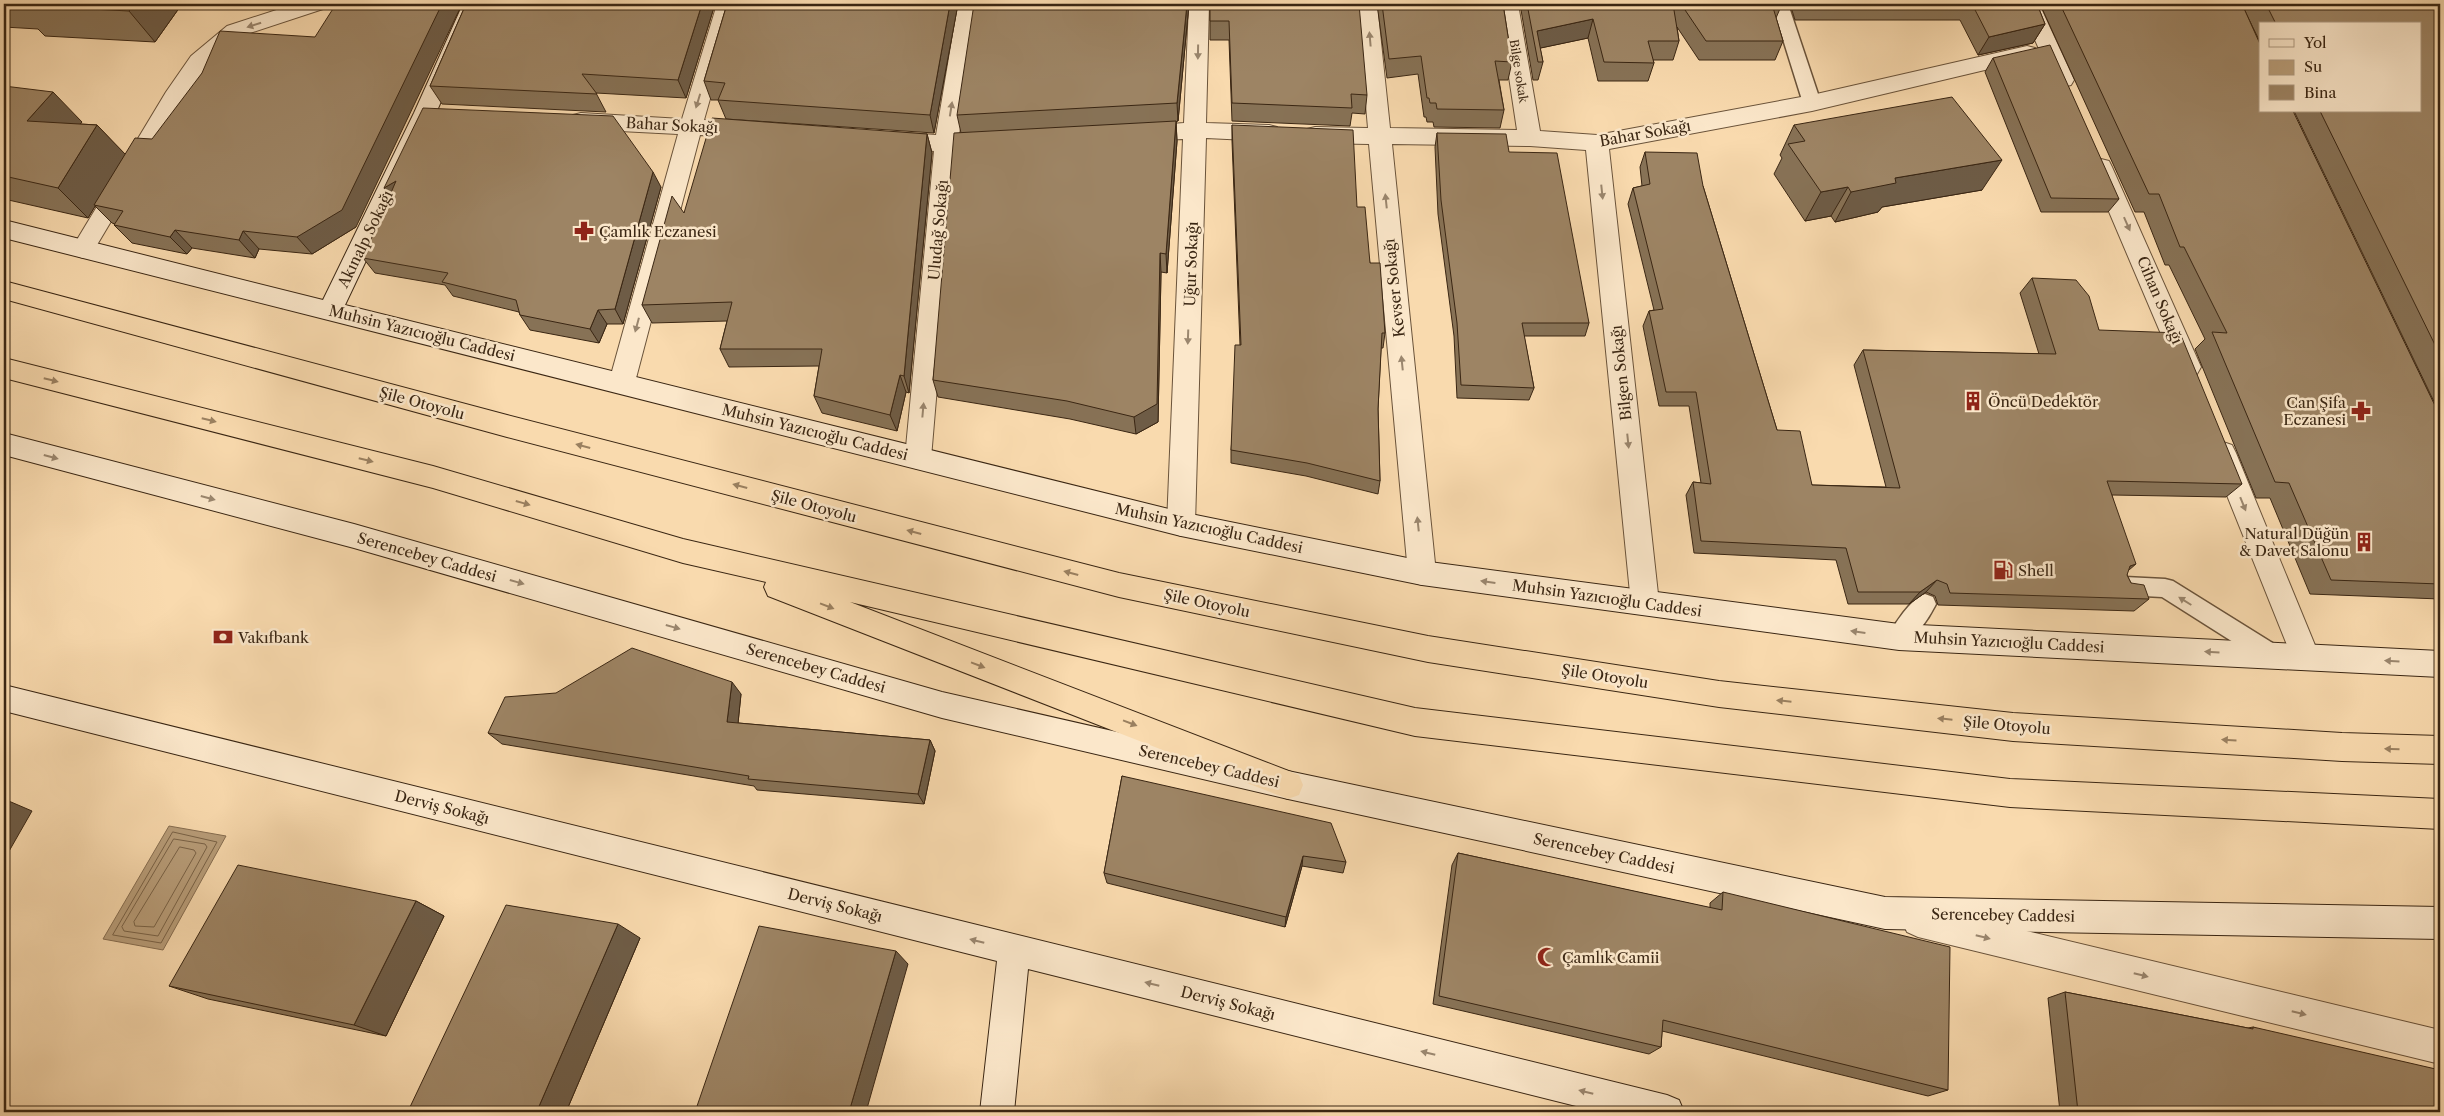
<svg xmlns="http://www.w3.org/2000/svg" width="2444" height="1116" font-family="'Libre Caslon Text',serif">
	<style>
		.water { fill: #b89d79; stroke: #866d50 }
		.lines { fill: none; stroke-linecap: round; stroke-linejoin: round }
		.shore { stroke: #796246; stroke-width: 1 }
		.lane-casing { stroke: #6a533a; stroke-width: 3 }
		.street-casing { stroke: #6a533a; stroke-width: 2 }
		.secondary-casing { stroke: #3a2613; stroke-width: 2 }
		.highway-casing { stroke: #3a2613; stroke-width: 2 }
		.lane { fill: #fbe7ca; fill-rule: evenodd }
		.street { fill: #fbe7ca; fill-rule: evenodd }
		.secondary { fill: #fbe7ca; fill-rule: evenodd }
		.highway { fill: #f9daae; fill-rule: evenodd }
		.wall { fill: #877256; stroke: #3a2613 }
		.shaded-wall { fill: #6e5c46; stroke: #3a2613 }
		.building { fill: #9d8464; stroke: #3a2613 }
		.oneway { fill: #9a866e }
		.oneway2 { fill: #9a8060 }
		.labels { text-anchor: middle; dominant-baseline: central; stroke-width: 5; stroke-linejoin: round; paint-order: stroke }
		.far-street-label { font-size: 12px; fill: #3a2613; stroke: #fbe7ca }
		.street-label { font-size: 15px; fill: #3a2613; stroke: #fbe7ca }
		.poi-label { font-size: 15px; fill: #3a2613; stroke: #fbe7ca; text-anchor: start }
	</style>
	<rect width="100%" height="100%" fill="#f9daae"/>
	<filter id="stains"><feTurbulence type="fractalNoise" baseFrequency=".004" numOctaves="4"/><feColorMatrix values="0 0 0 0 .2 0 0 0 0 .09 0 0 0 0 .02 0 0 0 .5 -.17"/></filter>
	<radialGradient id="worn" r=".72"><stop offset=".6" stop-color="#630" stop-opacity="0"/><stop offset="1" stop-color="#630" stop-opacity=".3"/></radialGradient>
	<!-- water -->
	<path class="water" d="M169 826 226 836 163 950 103 939Z"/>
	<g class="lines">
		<!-- shore -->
		<path class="shore" d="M173 832 217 842 161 943 113 935Z
			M174 839 205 844 207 847 158 936 124 931 122 927Z
			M180 847 194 850 196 853 154 927 135 926 134 922Z"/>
		<defs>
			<path id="lane" d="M1772 4H1788L1821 103 1818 107 1812 109 1806 107 1803 103Z
				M2125 577 2165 579 2173 581 2279 647 2282 654 2279 661 2271 664 2263 661 2162 597 2125 595 2117 593 2114 586 2117 579Z
				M1925 594 1933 597 1936 604C1929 618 1914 641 1899 647L1891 644 1888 637C1895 623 1910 600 1925 594Z"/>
			<path id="street" d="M295 4H326L323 9 241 36 207 66 182 102 91 255 83 258 75 255 71 249 75 243 166 92 191 56 227 26Z
				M717 4H737L704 120 756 124 759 130 756 136 748 138 700 135 635 382 631 389 622 392 613 389 609 382 678 134 581 129 573 127 570 121 573 115 581 113 682 119Z
				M958 4H978L959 135 990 133 998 135 1001 141 998 147 957 151 931 458 927 466 918 469 909 466 905 458 934 151 885 146 882 140 885 134 893 132 936 135Z
				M1189 4H1209L1206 123 1269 125 1277 127 1280 133 1277 139 1269 141 1206 138 1195 524 1191 532 1181 536 1171 532 1167 524 1183 139 1140 141 1132 139 1129 133 1132 127 1184 123Z
				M1357 4H1377L1390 128 1517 130 1498 4H1518L1540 131 1597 135 1812 95 2027 46 2035 48 2038 53 2035 58 2027 60 1812 111 1609 149 1659 603 1655 612 1645 615 1635 612 1631 603 1586 150 1530 146 1392 144 1436 573 1432 582 1422 585 1412 582 1408 573 1369 144 1315 143 1307 141 1304 135 1307 129 1315 127 1368 128Z
				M2019 4H2039L2074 80 2071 85 2063 87 2055 85Z
				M2101 159 2109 161 2112 167 2201 367 2197 374 2188 377 2179 374 2175 367 2090 167 2093 161Z
				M2223 442 2232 445 2236 453 2319 655 2315 664 2305 668 2295 664 2291 655 2210 453 2214 445Z
				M1918 905 2440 1030V1064L1918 937 1907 932 1902 921 1907 910Z"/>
			<path id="secondary" d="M463 4H483L436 113 345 305 1181 512 1422 561 1899 624 2440 651V677L1899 650 1422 585 1181 536 4 238V220L323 300 414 113Z
				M4 433 354 524 942 692 1288 771 1885 897 2440 907V939L1885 929 1288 799 942 718 354 548 4 455Z
				M4 685 1667 1095 1679 1100 1684 1112H1600L1028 969 1014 1112H980L997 961 4 711Z"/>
			<path id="highway" d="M4 281 507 415 1119 573 1428 636 1719 681 2013 713 2342 733 2440 736V764L2342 761 2013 741 1719 707 1428 662 1119 597 507 437 4 299Z
				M4 358 433 466 683 539 1415 708 2010 779 2440 799V829L2010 807 1415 736 850 602 1299 775 1303 785 1299 795 1288 799 768 596 764 587 766 582 683 563 433 488 4 378Z"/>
		</defs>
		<!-- lane casing -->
		<use href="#lane" class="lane-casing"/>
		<!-- street casing -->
		<use href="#street" class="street-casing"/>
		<!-- secondary casing -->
		<use href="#secondary" class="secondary-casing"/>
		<!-- highway casing -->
		<use href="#highway" class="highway-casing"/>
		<!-- lane -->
		<use href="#lane" class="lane"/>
		<!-- street -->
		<use href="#street" class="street"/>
		<!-- secondary -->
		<use href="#secondary" class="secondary"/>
		<!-- highway -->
		<use href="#highway" class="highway"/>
	</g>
	<!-- wall -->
	<path class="wall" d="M4 4H182L155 42 45 36 38 29 4 27Z
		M466 4H715L686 98 596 93 606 112 442 104 430 86Z
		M727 4H958L934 133 726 119 718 100H711L704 81Z
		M1189 4 1178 121 1176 122 1177 141 1167 273 1161 272 1158 422 1136 434 1070 419 938 397 933 380 961 133 957 115Z
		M1210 4 1367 95 1365 114 1352 113 1350 126 1232 121 1229 40H1210Z
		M1377 4H1503L1512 62 1508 80H1499L1504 110 1500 128 1434 127 1433 122H1427L1426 117H1424L1418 74 1387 78Z
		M1520 4H1782L1776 18 1783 41 1775 60H1699L1677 27 1679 41 1673 60H1653L1654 63 1648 81H1598L1588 38 1540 48 1543 62 1538 80H1533Z
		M1790 4H2037L2045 24 2033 43 1978 55 1960 20H1795Z
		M2040 4H2440V414L2294 111H2420V24H2260V42L2244 9 2260 44 2440 416V599L2310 594 2270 498H2256L2195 349 2205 339 2169 265H2165L2144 212H2135Z
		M1993 58 2119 199 2108 212H2041L1985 72Z
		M4 86 82 122 80 124 97 125 125 155 356 227 312 254 259 249 255 258 192 248 187 254 132 243 114 225 115 224 112 223 95 206 88 218 4 199Z
		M1232 125 1357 207 1370 263 1385 333 1383 348H1381L1378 409 1380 481 1378 494 1306 476 1231 463V450L1240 345 1232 141Z
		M1794 125 1982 190 1882 207 1878 212 1835 222 1831 216 1805 221 1774 174 1782 158 1780 155Z
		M1437 133 1509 152 1589 323 1585 336H1524L1534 388 1529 400 1457 398 1454 336 1438 214 1435 147Z
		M927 134 932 153 909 393 906 392 897 431 822 413 814 396 819 366 729 367 720 349 727 321 652 323 642 305 684 213Z
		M1645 152 1703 186 1777 430 1812 485 1886 487 1854 365 1863 350 2039 354 2020 293 2032 278 2099 330 2242 484 2226 497 2112 495 2128 570 2127 575 2131 583 2149 599 2134 611 1938 605 1935 596 1926 592 1909 604H1848L1836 560 1694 553 1686 495 1693 482 1701 483 1689 406H1659L1643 326 1649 311 1654 310 1628 204 1633 188 1642 186 1640 167Z
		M661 187 623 324H607L599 343 530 330 520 315 519 312 453 296 445 285 375 273 363 258Z
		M741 694 738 723 930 740 935 751 924 804 757 790 754 786 502 744 488 733Z
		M1122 776 1346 862 1343 873 1302 866 1285 927 1107 883 1104 873Z
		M1458 853 1710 908V903L1723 892 1948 1090 1928 1096 1662 1031 1661 1047 1649 1054 1433 1004 1452 865Z
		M416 901 444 916 386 1036 208 999 169 986Z
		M640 938 566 1112H430L410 1107Z
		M2065 992 2248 1028 2253 1027 2440 1112H2060L2048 998Z"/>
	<!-- shaded-wall -->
	<path class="shaded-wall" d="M134 4H182L155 42 129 11Z
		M442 4H462L356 227 312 254 297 237Z
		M702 4H715L686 98 678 80Z
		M950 4H958L934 133 930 115Z
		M1187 4H1189L1178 121 1177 103Z
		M1593 19 1588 38 1536 49 1537 31Z
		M2045 24 2033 43 1978 55 1989 37Z
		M53 92 82 122 57 152 27 121Z
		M1176 121 1177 141 1167 273 1166 254Z
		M97 125 126 155 88 218 58 188Z
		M927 134 932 153 909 393 904 376Z
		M2002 160 1982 190 1882 207 1878 212 1835 222 1851 192 1895 178Z
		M653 172 661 187 623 324 615 309Z
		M396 181 395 204 384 188Z
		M1848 187 1831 216 1805 221 1821 192Z
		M175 230 192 248 187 254 170 237Z
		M243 231 259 249 255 258 239 240Z
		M1160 253 1161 272 1158 422 1136 434 1134 417Z
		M598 310 607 324 599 343 590 329Z
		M900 375 906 392 897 431 890 415Z
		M4 512 7 515 4 519Z
		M2136 564 2122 576 2130 566Z
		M1937 580 1926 592 1909 604 1920 592Z
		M732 682 741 694 737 733 727 722Z
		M930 740 935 751 924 804 918 794Z
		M4 799 32 811 4 860Z
		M1303 856 1302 866 1285 927 1286 917Z
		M416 901 444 916 386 1036 354 1025Z
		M618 924 640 938 566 1112H541L537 1111Z
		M896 951 908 964 866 1112H849Z"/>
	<!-- building -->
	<path class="building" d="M17 4H134L129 11 16 5Z
		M336 4H442L342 210 297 237 243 231 239 240 175 230 170 237 114 225 123 211 94 205 135 138 152 139 202 73 220 31 315 37Z
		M466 4H702L678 80 582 74 597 94 430 86Z
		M727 4H950L930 115 718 100 725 83 704 81Z
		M974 4H1187L1177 103 957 115Z
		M1210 4H1359L1367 95 1351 94 1352 108 1232 103 1229 21H1210Z
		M1382 4H1503L1512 62 1495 61 1504 110 1437 109 1436 103H1430L1429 98H1427L1421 56 1389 59Z
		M1527 4H1673L1679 41H1648L1654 63 1604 62 1593 19 1537 31 1543 62H1538Z
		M1681 4H1772L1783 41H1706Z
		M1972 4H2037L2045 24 1989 37Z
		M2060 4H2242L2260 44V111H2293L2440 416V584L2331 580 2289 483 2275 482 2212 332 2227 333 2184 247H2180L2159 194H2149Z
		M2266 4H2414L2415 6 2435 7 2437 9 2440 5V13L2436 12V37L2440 44V355L2320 111H2420V24H2276Z
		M2050 45 2119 199 2051 198 1993 58Z
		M4 86 53 92 27 121 97 125 58 188 4 176Z
		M1952 97 2002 160 1895 178 1896 183 1851 192 1848 187 1821 192 1788 144 1805 141 1794 125Z
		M423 108 613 116 653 172 615 309 598 310 590 329 520 315 516 300 442 282 448 273 363 258 396 181 384 188Z
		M712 118 927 134 904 376 900 375 890 415 814 396 822 349H720L732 302 642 305 672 196 684 213Z
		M1176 121 1166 254 1160 253 1157 404 1134 417 1067 401 933 380 954 133Z
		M1232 125 1353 130 1357 207H1365L1370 263H1380L1385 333H1382L1378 409 1380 481 1307 463 1231 450 1235 345H1241Z
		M1437 133 1506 134 1509 152 1557 153 1589 323H1522L1534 388 1461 385 1457 323 1441 200Z
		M1645 152 1697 153 1703 186 1777 430 1800 431 1812 485 1900 488 1863 350 2056 354 2032 278 2076 280 2089 296 2099 330 2180 333 2242 484 2107 481 2136 564 2130 566 2127 575 2131 583 2144 585 2149 599 1950 593 1947 584 1937 580 1920 592H1858L1846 548 1701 541 1693 482 1711 484 1696 392H1666L1649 311 1663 309 1633 188 1650 184Z
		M632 648 732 682 727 722 930 740 918 794 748 779 749 776 488 733 505 697 556 693Z
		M1122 776 1331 823 1346 862 1303 856 1286 917 1104 873Z
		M1458 853 1722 910 1723 892 1950 947 1948 1090 1663 1020 1661 1047 1439 996Z
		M238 865 416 901 354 1025 169 986Z
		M506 905 618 924 537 1111 410 1107Z
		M759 926 896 951 849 1112H695Z
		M2065 992 2253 1029V1027L2440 1070V1112H2078Z"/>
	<!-- one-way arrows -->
	<defs><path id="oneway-solid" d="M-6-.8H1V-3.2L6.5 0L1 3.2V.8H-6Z" transform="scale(1.25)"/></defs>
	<g class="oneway">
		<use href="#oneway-solid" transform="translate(254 25) rotate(162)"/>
		<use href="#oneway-solid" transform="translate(1370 39) rotate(-95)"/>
		<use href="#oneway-solid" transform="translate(1198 52) rotate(91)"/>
		<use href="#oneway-solid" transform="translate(698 101) rotate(107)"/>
		<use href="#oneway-solid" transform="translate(951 109) rotate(-81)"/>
		<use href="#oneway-solid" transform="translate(1602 192) rotate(84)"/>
		<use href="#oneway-solid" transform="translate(1386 201) rotate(-96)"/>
		<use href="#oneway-solid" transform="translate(2127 224) rotate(66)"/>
		<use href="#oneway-solid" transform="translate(637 325) rotate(105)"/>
		<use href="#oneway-solid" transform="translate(1188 337) rotate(92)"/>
		<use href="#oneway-solid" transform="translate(1402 363) rotate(-96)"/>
		<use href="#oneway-solid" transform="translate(923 410) rotate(-85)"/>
		<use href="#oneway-solid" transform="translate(1628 441) rotate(84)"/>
		<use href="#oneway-solid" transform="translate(51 457) rotate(15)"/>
		<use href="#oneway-solid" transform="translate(208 498) rotate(15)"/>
		<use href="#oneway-solid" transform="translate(2243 504) rotate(68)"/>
		<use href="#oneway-solid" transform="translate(1418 524) rotate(-96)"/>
		<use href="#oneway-solid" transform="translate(517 582) rotate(16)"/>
		<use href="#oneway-solid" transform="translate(1488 582) rotate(-172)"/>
		<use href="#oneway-solid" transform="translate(2185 601) rotate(-148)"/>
		<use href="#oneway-solid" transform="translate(673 627) rotate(16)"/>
		<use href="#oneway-solid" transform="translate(1858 632) rotate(-172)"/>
		<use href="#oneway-solid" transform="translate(2212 652) rotate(-177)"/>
		<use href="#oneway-solid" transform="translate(2392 661) rotate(-177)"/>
		<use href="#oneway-solid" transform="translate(1983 937) rotate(14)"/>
		<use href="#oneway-solid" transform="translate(977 941) rotate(-166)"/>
		<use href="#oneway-solid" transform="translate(2141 975) rotate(14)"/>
		<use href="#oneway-solid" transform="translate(1152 984) rotate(-166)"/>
		<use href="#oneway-solid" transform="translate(2299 1013) rotate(14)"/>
		<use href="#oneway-solid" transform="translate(1428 1053) rotate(-166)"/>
		<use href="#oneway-solid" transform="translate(1586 1092) rotate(-166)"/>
	</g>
	<g class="oneway2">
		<use href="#oneway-solid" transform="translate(51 380) rotate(14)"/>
		<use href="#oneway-solid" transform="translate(209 420) rotate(14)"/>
		<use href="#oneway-solid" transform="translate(583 446) rotate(-165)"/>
		<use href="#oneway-solid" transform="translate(366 460) rotate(14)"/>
		<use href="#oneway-solid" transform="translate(740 486) rotate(-165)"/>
		<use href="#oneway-solid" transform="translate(523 503) rotate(16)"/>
		<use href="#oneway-solid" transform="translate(914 532) rotate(-165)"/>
		<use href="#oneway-solid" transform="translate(1071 573) rotate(-165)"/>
		<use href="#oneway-solid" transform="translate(827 606) rotate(21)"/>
		<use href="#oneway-solid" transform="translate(978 665) rotate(21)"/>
		<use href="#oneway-solid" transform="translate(1784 701) rotate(-174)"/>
		<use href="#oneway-solid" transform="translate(1945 719) rotate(-174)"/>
		<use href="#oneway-solid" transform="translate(1130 723) rotate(21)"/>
		<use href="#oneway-solid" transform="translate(2229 740) rotate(-176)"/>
		<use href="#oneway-solid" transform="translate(2392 749) rotate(-178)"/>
	</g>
	<!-- icons -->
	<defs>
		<symbol id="pharmacy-bare" viewBox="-9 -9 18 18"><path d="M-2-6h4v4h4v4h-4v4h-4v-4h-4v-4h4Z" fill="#8f2418" stroke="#fbe7ca" stroke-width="2.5" paint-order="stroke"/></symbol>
		<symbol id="building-bare" viewBox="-9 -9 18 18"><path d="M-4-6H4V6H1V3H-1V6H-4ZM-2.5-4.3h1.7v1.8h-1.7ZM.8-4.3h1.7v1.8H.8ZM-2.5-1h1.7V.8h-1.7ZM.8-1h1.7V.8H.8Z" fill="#8f2418" stroke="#fbe7ca" stroke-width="2.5" paint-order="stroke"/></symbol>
		<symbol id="fuel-bare" viewBox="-9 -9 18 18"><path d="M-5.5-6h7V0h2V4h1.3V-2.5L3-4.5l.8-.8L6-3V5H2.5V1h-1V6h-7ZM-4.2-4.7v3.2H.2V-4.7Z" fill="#8f2418" stroke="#fbe7ca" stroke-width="2.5" paint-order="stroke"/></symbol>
		<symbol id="bank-bare" viewBox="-9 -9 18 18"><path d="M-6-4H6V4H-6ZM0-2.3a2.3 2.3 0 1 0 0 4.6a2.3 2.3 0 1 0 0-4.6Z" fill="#8f2418" stroke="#fbe7ca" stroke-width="2.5" paint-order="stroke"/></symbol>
		<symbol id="mosque-bare" viewBox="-9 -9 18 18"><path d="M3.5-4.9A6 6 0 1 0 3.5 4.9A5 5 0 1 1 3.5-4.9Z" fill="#8f2418" stroke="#fbe7ca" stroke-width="2.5" paint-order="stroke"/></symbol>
	</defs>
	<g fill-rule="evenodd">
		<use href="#pharmacy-bare" x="570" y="217" width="28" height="28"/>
		<use href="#building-bare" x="1959" y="387" width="28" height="28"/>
		<use href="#pharmacy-bare" x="2347" y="397" width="28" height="28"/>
		<use href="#building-bare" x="2350" y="528" width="28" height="28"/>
		<use href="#fuel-bare" x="1989" y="556" width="28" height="28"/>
		<use href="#bank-bare" x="209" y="623" width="28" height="28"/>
		<use href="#mosque-bare" x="1533" y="943" width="28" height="28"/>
	</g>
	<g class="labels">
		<!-- far-street labels -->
		<g class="far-street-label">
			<text transform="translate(1519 71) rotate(81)">Bilge sokak</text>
		</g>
		<!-- street labels -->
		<g class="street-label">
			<text transform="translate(672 125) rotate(3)">Bahar Sokağı</text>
			<text transform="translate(1645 133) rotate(-10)">Bahar Sokağı</text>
			<text transform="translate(938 230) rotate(-85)">Uludağ Sokağı</text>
			<text transform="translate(365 239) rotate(-64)">Akınalp Sokağı</text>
			<text transform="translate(1191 264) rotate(-88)">Uğur Sokağı</text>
			<text transform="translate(1394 288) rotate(-96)">Kevser Sokağı</text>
			<text transform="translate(2160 300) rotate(67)">Cihan Sokağı</text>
			<text transform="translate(422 333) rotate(14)">Muhsin Yazıcıoğlu Caddesi</text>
			<text transform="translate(1621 373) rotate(-96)">Bilgen Sokağı</text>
			<text transform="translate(422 403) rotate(15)">Şile Otoyolu</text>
			<text transform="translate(815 432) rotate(14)">Muhsin Yazıcıoğlu Caddesi</text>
			<text transform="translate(814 506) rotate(15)">Şile Otoyolu</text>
			<text transform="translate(1209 528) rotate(12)">Muhsin Yazıcıoğlu Caddesi</text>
			<text transform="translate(427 557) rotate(16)">Serencebey Caddesi</text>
			<text transform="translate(1607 598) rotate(8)">Muhsin Yazıcıoğlu Caddesi</text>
			<text transform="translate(1207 603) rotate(12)">Şile Otoyolu</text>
			<text transform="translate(2009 642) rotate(3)">Muhsin Yazıcıoğlu Caddesi</text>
			<text transform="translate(816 668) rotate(16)">Serencebey Caddesi</text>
			<text transform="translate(1605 676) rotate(9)">Şile Otoyolu</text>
			<text transform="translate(2007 725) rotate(5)">Şile Otoyolu</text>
			<text transform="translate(1209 766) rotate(13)">Serencebey Caddesi</text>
			<text transform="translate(442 807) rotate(14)">Derviş Sokağı</text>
			<text transform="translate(1604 853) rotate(12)">Serencebey Caddesi</text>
			<text transform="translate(835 905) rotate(14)">Derviş Sokağı</text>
			<text transform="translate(2003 915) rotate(1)">Serencebey Caddesi</text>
			<text transform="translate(1228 1003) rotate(14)">Derviş Sokağı</text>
		</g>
		<!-- poi labels -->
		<g class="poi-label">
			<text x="599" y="231">Çamlık Eczanesi</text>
			<text x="1988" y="401">Öncü Dedektör</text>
			<text x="2346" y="402" text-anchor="end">Can Şifa<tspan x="2346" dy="17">Eczanesi</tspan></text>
			<text x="2349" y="533" text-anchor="end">Natural Düğün<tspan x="2349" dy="17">&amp; Davet Salonu</tspan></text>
			<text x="2018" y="570">Shell</text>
			<text x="238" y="637">Vakıfbank</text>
			<text x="1562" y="957">Çamlık Camii</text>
		</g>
	</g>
	<!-- margin -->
	<rect width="2444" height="1116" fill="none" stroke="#f9daae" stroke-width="20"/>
	<rect x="5" y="5" width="2434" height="1106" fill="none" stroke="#3a2613" stroke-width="2.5"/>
	<rect x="10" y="10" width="2424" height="1096" fill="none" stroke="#3a2613"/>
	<!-- legend -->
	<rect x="2259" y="22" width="162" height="90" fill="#fbe7ca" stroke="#ae9a81"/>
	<rect x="2269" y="39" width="25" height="8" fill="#fbe7ca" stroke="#ae9a81"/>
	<text x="2304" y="48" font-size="15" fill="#3a2613">Yol</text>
	<rect x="2269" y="60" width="25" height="15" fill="#b89d79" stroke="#ae9a81"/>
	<text x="2304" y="72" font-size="15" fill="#3a2613">Su</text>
	<rect x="2269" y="85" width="25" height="15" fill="#9d8464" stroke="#ae9a81"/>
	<text x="2304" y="98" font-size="15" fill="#3a2613">Bina</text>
	<rect width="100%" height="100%" filter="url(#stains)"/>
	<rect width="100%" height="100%" fill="url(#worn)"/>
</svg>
